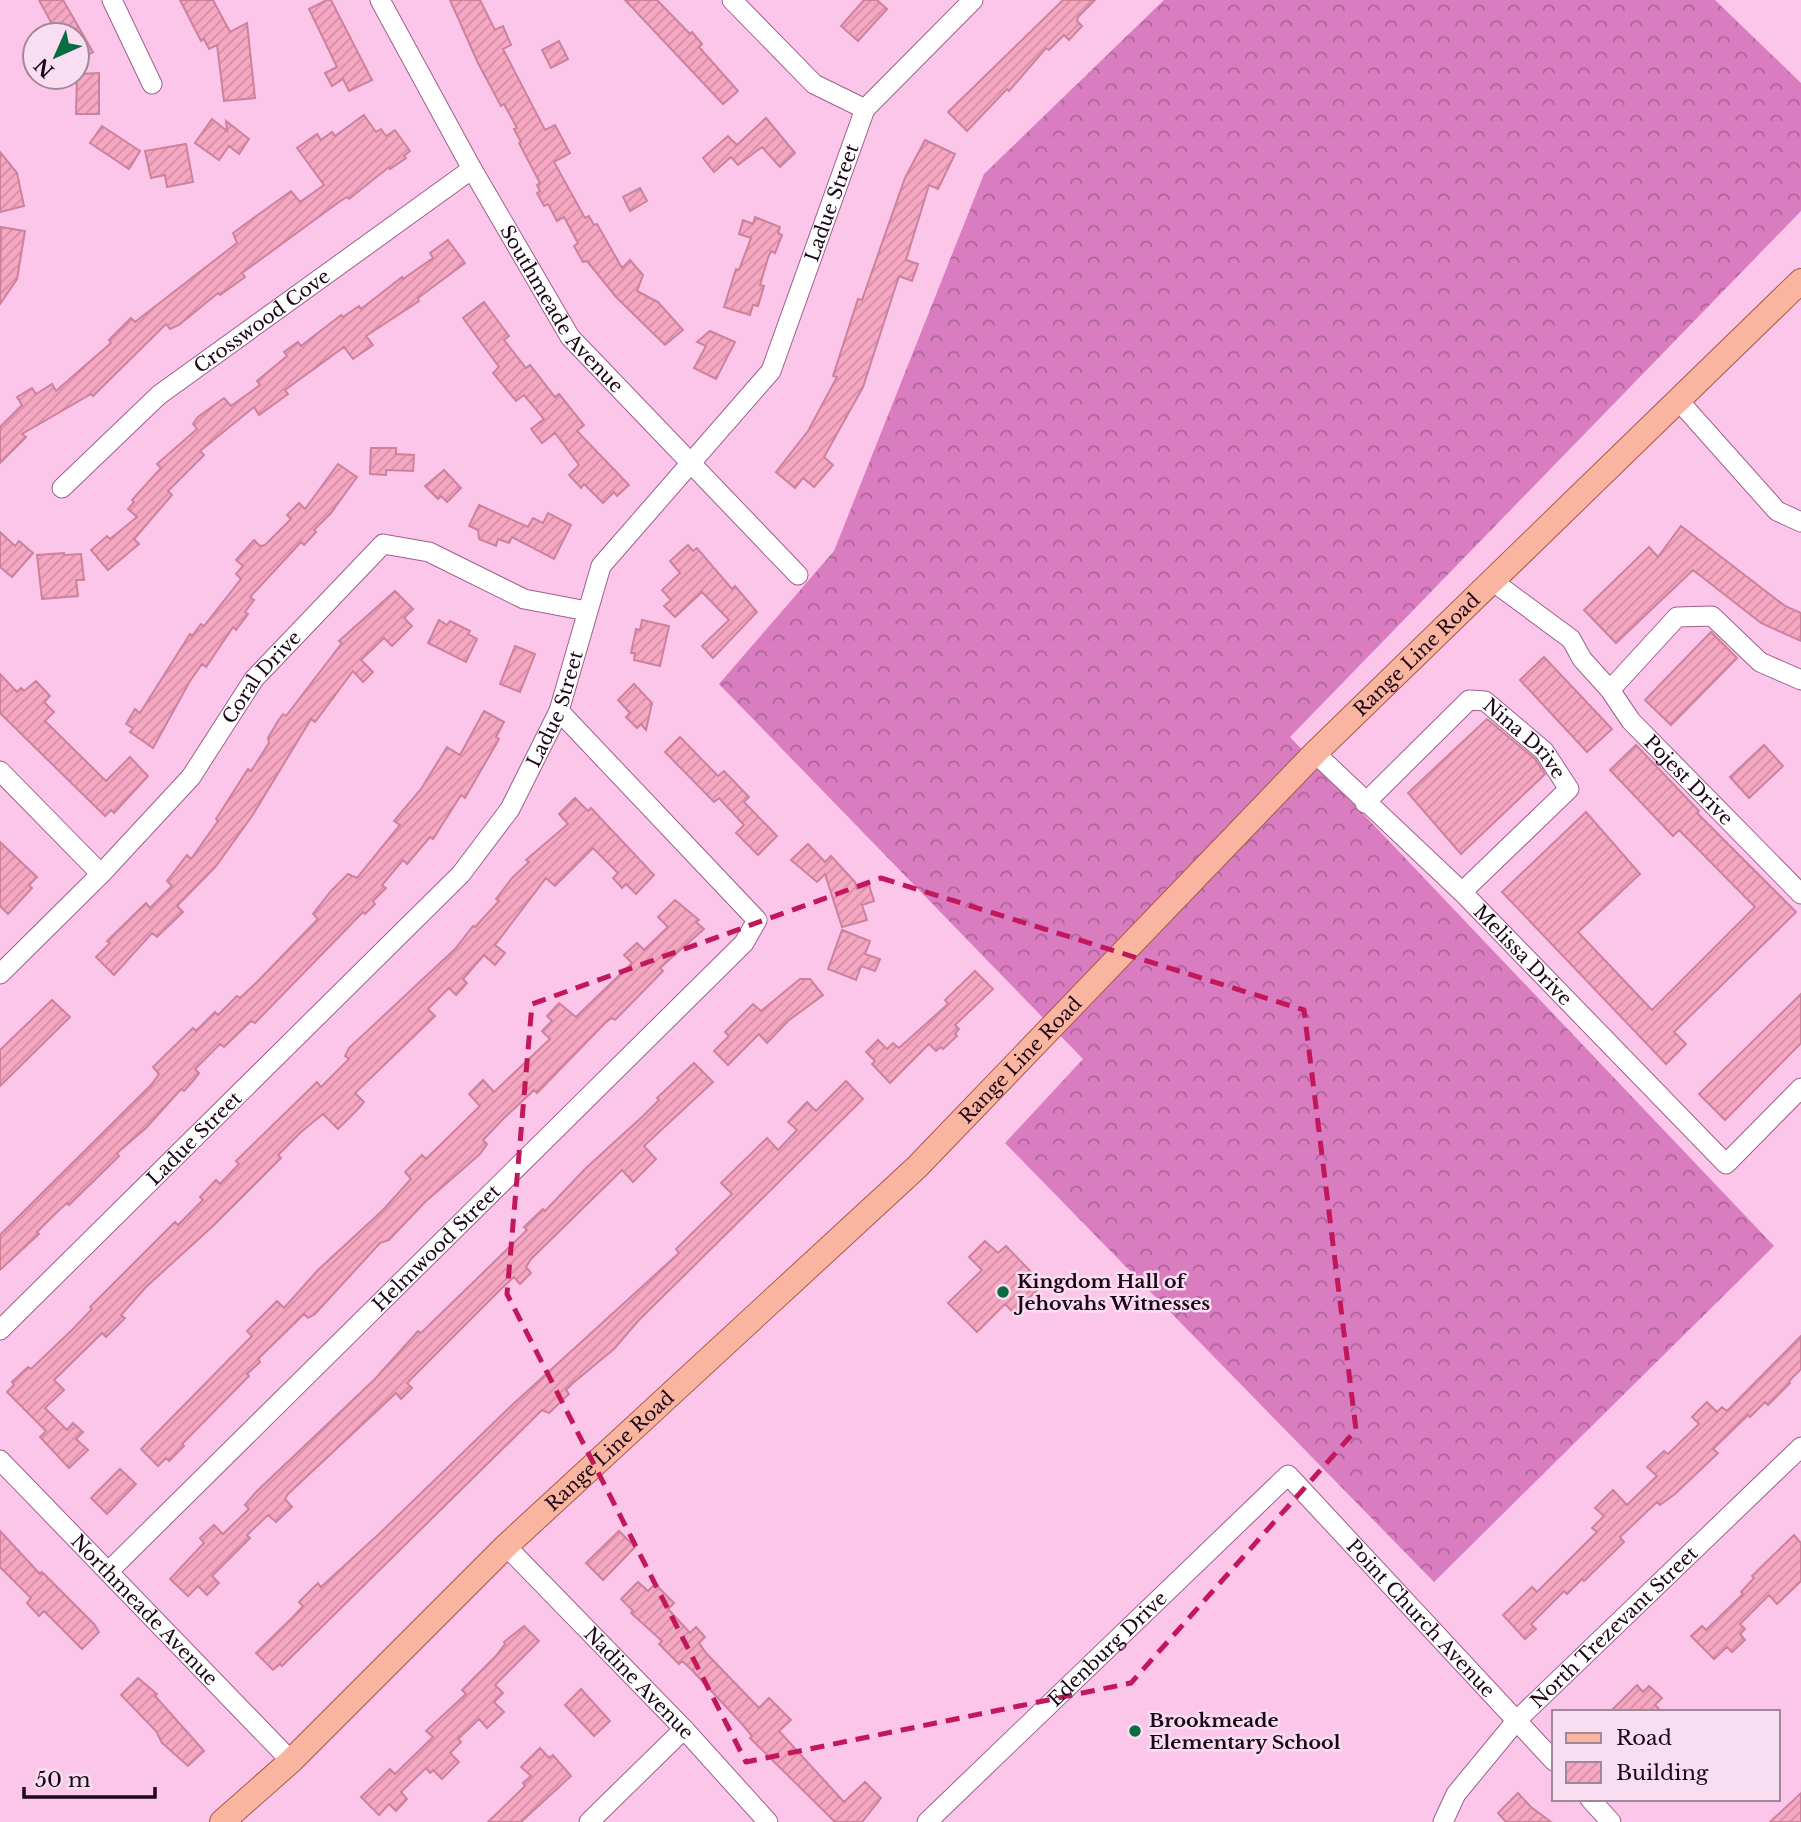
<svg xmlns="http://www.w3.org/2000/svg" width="1801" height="1822" font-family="'Libre Baskerville',serif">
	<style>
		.forest { fill: url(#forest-crowns) }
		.building { fill: url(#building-hatch); stroke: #cd829c; stroke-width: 2 }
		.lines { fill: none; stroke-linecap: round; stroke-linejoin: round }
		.minor-casing { stroke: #9d608c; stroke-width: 21 }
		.major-casing { stroke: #a95847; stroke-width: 26 }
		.minor { stroke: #fff; stroke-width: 19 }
		.major { stroke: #f9b5a0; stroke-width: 24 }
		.marked { fill: none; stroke: #c2185b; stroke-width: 5; stroke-dasharray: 14 9; stroke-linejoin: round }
		.poi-dot { fill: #076c42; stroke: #f9ddf0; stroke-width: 2.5 }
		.labels { text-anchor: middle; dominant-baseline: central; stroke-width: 5; stroke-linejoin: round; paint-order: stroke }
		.street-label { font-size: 19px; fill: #1d0618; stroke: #f9ddf0 }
		.poi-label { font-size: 19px; font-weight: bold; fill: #1d0618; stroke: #f9ddf0; text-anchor: start }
	</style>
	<defs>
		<pattern id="forest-crowns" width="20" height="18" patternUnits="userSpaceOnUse" patternTransform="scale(1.75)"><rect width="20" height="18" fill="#d97cc0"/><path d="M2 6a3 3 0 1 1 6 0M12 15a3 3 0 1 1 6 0" fill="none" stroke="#af649b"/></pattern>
		<pattern id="building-hatch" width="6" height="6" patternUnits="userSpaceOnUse" patternTransform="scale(1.75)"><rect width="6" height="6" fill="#f6a7c2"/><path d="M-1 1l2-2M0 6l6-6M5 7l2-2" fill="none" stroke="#d28ea6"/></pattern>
	</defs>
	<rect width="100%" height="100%" fill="#fcc6eb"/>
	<!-- forest -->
	<path class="forest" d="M1164 0H1715L1801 83V211L1290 737 1774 1246 1434 1582 1005 1143 1083 1059 719 684 834 551 984 174Z"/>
	<!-- building -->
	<path class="building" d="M39 0H63L93 52 77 61V35H58Z
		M180 0H213L230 32 247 23 255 98 224 101 217 45 209 49 204 39 201 41Z
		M327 0H331L372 80 349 91 343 79 332 86 325 73 337 67 309 9Z
		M450 0H480L495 30 503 26 511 45 503 49 545 130 555 125 570 153 554 162 585 218 589 216 594 225 597 224 622 268 630 260 643 275 637 291 658 302 683 330 665 345 616 297 587 261 583 262 574 246 578 243 564 217 557 221 548 204 544 206 537 193 540 191 537 185 540 183 519 143 521 142 514 129 517 128 504 104 501 106 478 63Z
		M625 0H657L690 34 692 32 702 44 699 47 738 91 723 104Z
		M864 0H877L887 9 858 41 841 26Z
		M1063 0H1095L1078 17 1077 21 1082 26 1069 40 1064 35 1049 50 1046 48 1009 91 1007 89 967 131 948 112Z
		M559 41 568 59 551 68 542 50Z
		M99 73V114H76L77 74Z
		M364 115 376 132 381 129 386 136 395 130 410 151 404 156 406 158 390 169 389 167 349 199 347 197 339 202 242 273 245 277 220 295 218 293 179 325 170 329 166 324 93 396 91 394 22 434 26 437 0 463V427L22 405 17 397 32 388 36 394 52 384 56 391 111 343 109 340 131 318 135 322 237 243 233 233 291 191 300 202 324 185 297 148 317 134 321 140 332 132 335 136Z
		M766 118 795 153 780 167 762 147 738 165 731 157 714 172 703 158 728 136 737 145Z
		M212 119 227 131 226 121 249 139 239 154 229 146 219 160 195 143Z
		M102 126 140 151 129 169 90 143Z
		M925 140 955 154 938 189 929 185 906 260 918 264 912 281 899 276 863 387 824 457 833 465 814 487 803 478 795 488 776 472 808 431 837 377 833 376 858 299 862 300 905 178Z
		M186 144 193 182 167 187 165 175 151 178 145 151Z
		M0 152 17 173 24 206 0 212Z
		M640 188 647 201 630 211 623 197Z
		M755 217 780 227 778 233 782 235 775 253 771 251 768 258 760 285 764 286 758 306 753 305 750 315 724 307 736 269 739 270 751 238 739 234 743 220 753 224Z
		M1 227 25 231 17 279 0 304Z
		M448 240 465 263 418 298 419 301 366 336 373 345 353 359 344 347 285 390 288 394 259 415 254 407 200 451 204 455 168 491 172 495 134 539 139 544 108 570 91 550 107 536 110 539 137 517 128 509 134 502 132 500 161 468 157 464 197 429 193 424 198 417 224 398 231 406 260 385 257 381 287 356 284 352 298 342 301 346 341 315 343 317 359 306 361 309 402 277 403 279 433 258 430 253Z
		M484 302 509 336 504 340 526 368 530 365 555 397 559 394 584 425 577 431 629 485 617 496 614 492 603 503 584 484 581 488 569 475 579 465 555 433 542 443 531 429 544 419 524 395 516 401 493 373 499 367 463 318Z
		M710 331 735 342 716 379 694 368 706 346 697 342Z
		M371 448H396V454L414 455 413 471 386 470V475L370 474Z
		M338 464 357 477 331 513 314 530 316 532 304 545 301 542 250 597 254 600 245 612 248 614 236 630 233 627 206 667 202 664 190 681 153 748 130 732 133 728 126 724 135 709 140 713 190 634 192 636 201 624 204 626 241 579 236 574 243 566 236 560 254 540 260 546 265 545 291 519 287 515 299 503 305 509Z
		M444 470 461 488 447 502 441 496 438 499 425 486Z
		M479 505 528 527 533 518 543 523 548 513 571 525 554 559 512 537 509 543 498 539 496 546 479 539 478 530 469 526Z
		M1681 526 1785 606 1801 613V641L1761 623 1693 570 1616 643 1584 610 1649 547 1658 557Z
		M0 532 15 546 19 541 33 553 12 577 0 567Z
		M688 545 693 551 697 548 732 589 735 586 757 612 713 658 702 646 729 620 702 592 675 617 664 606 671 600 662 590 680 573 670 561Z
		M64 553V555L81 554 84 580H76L78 596 42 599 37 555Z
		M395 591 413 609 404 618 412 626 392 646 384 638 361 660 373 672 363 682 353 671 315 722 311 719 252 816 216 866 177 906 183 912 157 937 152 933 114 975 96 957 110 943 107 941 146 903 150 908 172 886 167 881 187 855 191 859 218 821 216 819 248 769 251 771 269 743 268 738 278 721 283 714 286 716 342 643 339 641Z
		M439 620 447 625 450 621 470 631 468 634 477 639 466 662 428 643Z
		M642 620 669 626 660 666 634 660 635 653H631L636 629 640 630Z
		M1711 632 1737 658 1671 725 1645 700Z
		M515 646 535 654 520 692 500 684Z
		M1544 657 1612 729 1587 752 1520 680Z
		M0 674 17 692 21 688 24 691 36 681 50 696 44 702 54 712 45 721 106 781 130 757 148 776 114 813 111 810 105 816 0 713Z
		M634 684 652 703 646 730 641 724 637 728 626 717 630 713 618 700Z
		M484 711 504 722 496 737 499 739 465 798 461 795 433 839 430 837 407 864 403 860 382 885 386 888 373 901 375 904 365 914 363 912 255 1023 251 1021 224 1047 220 1044 195 1069 199 1073 193 1081 184 1091 181 1089 146 1128 117 1153 119 1156 69 1205 67 1203 58 1211 37 1232 39 1234 0 1270V1235L151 1085 159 1074 153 1067 193 1028 196 1031 215 1012 218 1015 237 996 240 998 257 982 318 919 313 914 331 891 348 874 357 878 400 825 394 821 421 789 447 747 460 755Z
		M1487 719 1535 759 1545 774 1461 854 1408 793Z
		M680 737 718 776 724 771 749 797 744 802 777 836 758 855 736 833 744 825 719 798 714 802 665 752Z
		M1636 745 1699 811 1697 813 1796 912 1674 1032 1686 1044 1666 1064 1502 892 1586 812 1640 874 1578 932 1652 1010 1755 907 1679 830 1673 836 1610 770Z
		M1764 745 1783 766 1749 798 1730 777Z
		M575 798 588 811 591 808 654 875 636 894 626 884 622 888 613 878 618 873 593 848 555 886 546 878 495 945 505 953 495 965 484 955 463 979 467 983 456 995 449 988 428 1009 435 1016 355 1093 364 1102 357 1110 338 1129 323 1114 301 1132 278 1155 281 1158 214 1225 146 1287 121 1315 125 1318 106 1337 102 1333 54 1380 64 1390 45 1408 67 1430 73 1423 83 1432 76 1439 88 1450 69 1468 40 1437 46 1431 7 1392 14 1385 12 1382 28 1367 31 1369 72 1330 92 1309 90 1307 175 1222 178 1225 203 1200 200 1197 216 1180 220 1184 239 1164 236 1161 317 1082 321 1087 349 1059 345 1056 349 1048 455 949 473 926 475 927 499 901 496 899 512 878 529 862 526 860 568 824 559 814Z
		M0 842 37 877 29 885 32 888 8 914 0 906Z
		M808 844 825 862 831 856 855 882 857 889 869 885 874 901 862 905 867 920 842 927 825 874 817 882 791 860Z
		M675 900 699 920 696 922 704 929 660 968 663 971 615 1020 612 1018 606 1022 537 1093 534 1090 503 1119 483 1140 487 1144 480 1154 425 1202 389 1240 380 1243 315 1314 308 1318 304 1314 258 1359 260 1362 247 1374 249 1376 182 1444 184 1446 169 1461 166 1458 158 1466 141 1449 252 1336 247 1331 277 1301 284 1308 318 1270 383 1210 411 1179 405 1172 422 1155 426 1159 480 1106 469 1094 483 1080 494 1092 550 1039 542 1031 552 1021 547 1016 559 1003 576 1017 632 963 624 955 637 943 644 950 668 927 658 917Z
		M842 930 870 941 865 954 880 959 875 971 861 966 856 980 828 969Z
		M975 971 993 989 955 1025 959 1029 955 1034 957 1036 943 1049 941 1047 936 1051 929 1044 890 1083 872 1064 875 1061 866 1052 878 1040 887 1049 893 1043 899 1048 948 1004 945 1000Z
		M800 979H810L823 995 788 1021 767 1043 759 1034 728 1065 714 1051 729 1036 725 1032 753 1004 761 1011Z
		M1801 994V1043L1725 1120 1699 1094Z
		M52 1000 70 1017 0 1086V1050Z
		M694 1063 713 1082 644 1146 656 1159 633 1182 622 1170 531 1259 526 1267 531 1273 520 1284 514 1277 502 1288 407 1383 412 1388 401 1399 396 1393 288 1494 285 1499 292 1507 276 1522 268 1515 247 1535 250 1538 212 1576 219 1583 207 1595 198 1586 188 1596 170 1579 204 1543 200 1538 214 1525 223 1534 249 1509 245 1505 256 1492 375 1379 418 1331 421 1333 527 1230 524 1227 543 1209 545 1211 586 1168 643 1116 659 1100 657 1098Z
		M846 1081 863 1099 638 1321 614 1349 573 1383 566 1390 569 1394 549 1413 542 1410 282 1666 280 1664 273 1670 256 1653 293 1617 303 1606 299 1602 318 1583 321 1587 380 1533 511 1406 679 1253 676 1249 732 1194 721 1183 767 1138 778 1150 797 1130 788 1122 807 1102 816 1111Z
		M985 1241 998 1253 1006 1246 1034 1275 1028 1281 1037 1290 1014 1313 1005 1304 977 1332 948 1303 982 1270 969 1257Z
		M1801 1336V1369L1789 1381 1790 1383 1768 1405 1765 1402 1750 1417 1748 1415 1713 1449 1718 1453 1675 1494 1660 1505 1657 1502 1620 1537 1624 1542 1584 1581 1582 1579 1567 1594 1564 1591 1531 1624 1536 1629 1525 1639 1503 1615 1532 1587 1537 1592 1597 1532 1592 1528 1604 1516 1595 1508 1613 1490 1627 1505 1657 1476 1647 1467 1664 1451 1668 1454 1699 1424 1692 1417 1707 1402 1717 1412 1722 1407 1727 1411Z
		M120 1469 136 1484 107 1514 91 1498Z
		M0 1531 40 1574 42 1572 94 1624 99 1632 82 1649 44 1611 39 1616 27 1603 31 1598 0 1567Z
		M619 1531 635 1547 603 1580 586 1563Z
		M1794 1535 1801 1543V1581L1777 1604 1769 1595 1740 1624 1745 1629 1740 1634 1745 1640 1732 1652 1727 1647 1714 1659 1691 1636 1702 1626 1706 1630 1743 1594 1741 1592 1754 1578 1752 1576Z
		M638 1582 648 1591 655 1584 674 1603 668 1609 690 1633 696 1627 705 1637 699 1643 706 1653 759 1708 769 1698 791 1720 779 1731 844 1802 865 1782 881 1798 862 1822H835L750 1738 752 1736 742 1724 690 1668 682 1661 679 1664 659 1644 662 1641 631 1613 633 1611 621 1599Z
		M524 1626 539 1641 495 1685 503 1693 494 1702 504 1712 487 1728 479 1719 458 1739 461 1742 450 1753 459 1762 442 1779 433 1770 430 1773 426 1768 401 1792 407 1799 396 1811 389 1804 379 1815 361 1797 390 1769 395 1774 433 1737 426 1731 466 1694 462 1690 495 1657 505 1644 504 1642Z
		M138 1678 157 1694 155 1696 204 1751 188 1766 162 1743 156 1731 121 1695Z
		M1637 1685 1643 1692 1649 1686 1662 1698 1655 1705 1662 1712H1610Z
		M581 1689 610 1721 594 1736 565 1705Z
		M540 1748 549 1758 553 1755 571 1776 521 1822H488L525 1786 523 1783 531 1776 521 1767Z
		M1518 1793 1531 1807 1551 1822H1506L1498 1813Z
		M1801 1793V1822H1770Z"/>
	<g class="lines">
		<defs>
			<g id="minor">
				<path d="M112 0 152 84"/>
				<path id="s1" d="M380 0 472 169 570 337 798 575"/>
				<path d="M732 0 814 84 865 109"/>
				<path d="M1679 401 1777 511 1801 522"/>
				<path id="s2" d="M62 488 159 395 472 169"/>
				<path id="s3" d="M1491 580 1571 639 1582 659 1610 690 1631 721 1801 894"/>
				<path d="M1610 690 1677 617 1712 616 1760 662 1801 680"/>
				<path id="s4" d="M1315 753 1462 892 1726 1164 1801 1088"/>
				<path d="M0 771 101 874"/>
				<path id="s5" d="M1365 803 1469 700 1485 701 1544 751 1569 789 1462 892"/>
				<path id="s6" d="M0 974 101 874 191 777 254 679 383 544 429 552 524 599 587 611"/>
				<path id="s7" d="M0 1330 461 874 510 809 559 711 601 566 771 371 865 109 973 0"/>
				<path id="s8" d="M0 1460 291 1761"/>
				<path id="s9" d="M506 1546 684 1729 768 1822"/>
				<path id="s10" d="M109 1571 744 943 757 920 559 711"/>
				<path d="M1590 1799 1611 1822"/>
				<path d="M589 1822 684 1729"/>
				<path id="s11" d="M927 1822 1288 1475 1554 1761"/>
				<path id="s12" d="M1443 1822 1456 1794 1517 1720 1801 1447"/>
			</g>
			<g id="major">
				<path id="s13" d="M222 1822 291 1761 506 1546 917 1167 1315 753 1801 281"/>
			</g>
		</defs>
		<!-- minor casing -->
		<use href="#minor" class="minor-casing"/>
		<!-- major casing -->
		<use href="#major" class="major-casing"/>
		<!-- minor -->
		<use href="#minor" class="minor"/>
		<!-- major -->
		<use href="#major" class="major"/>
	</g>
	<!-- marked area -->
	<path class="marked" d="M881 878 1304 1010 1356 1430 1131 1683 746 1762 507 1294 532 1004Z"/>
	<!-- markers -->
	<g class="poi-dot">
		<circle cx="1003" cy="1292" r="7"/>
		<circle cx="1135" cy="1731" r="7"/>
	</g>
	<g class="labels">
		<!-- street labels -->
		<g class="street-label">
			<text stroke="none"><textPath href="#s7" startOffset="1428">Ladue Street</textPath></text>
			<text stroke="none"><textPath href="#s1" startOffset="359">Southmeade Avenue</textPath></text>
			<text stroke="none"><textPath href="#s2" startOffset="261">Crosswood Cove</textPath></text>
			<text stroke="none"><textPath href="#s13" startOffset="1671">Range Line Road</textPath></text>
			<text stroke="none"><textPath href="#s6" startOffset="397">Coral Drive</textPath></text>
			<text stroke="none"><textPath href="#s7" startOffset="840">Ladue Street</textPath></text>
			<text stroke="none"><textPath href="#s5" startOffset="217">Nina Drive</textPath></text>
			<text stroke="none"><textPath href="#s3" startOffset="284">Pojest Drive</textPath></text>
			<text stroke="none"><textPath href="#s4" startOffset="290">Melissa Drive</textPath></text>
			<text stroke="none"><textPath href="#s13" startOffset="1104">Range Line Road</textPath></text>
			<text stroke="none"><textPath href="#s7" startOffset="273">Ladue Street</textPath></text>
			<text stroke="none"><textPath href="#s10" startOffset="460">Helmwood Street</textPath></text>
			<text stroke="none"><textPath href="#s13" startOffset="537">Range Line Road</textPath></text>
			<text stroke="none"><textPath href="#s8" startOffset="208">Northmeade Avenue</textPath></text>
			<text stroke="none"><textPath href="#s11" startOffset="696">Point Church Avenue</textPath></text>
			<text stroke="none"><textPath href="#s12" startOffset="261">North Trezevant Street</textPath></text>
			<text stroke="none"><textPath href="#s11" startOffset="250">Edenburg Drive</textPath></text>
			<text stroke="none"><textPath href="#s9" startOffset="191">Nadine Avenue</textPath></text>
		</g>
		<!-- poi labels -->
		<g class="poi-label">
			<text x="1017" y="1281">Kingdom Hall of<tspan x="1017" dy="22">Jehovahs Witnesses</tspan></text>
			<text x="1149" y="1720">Brookmeade<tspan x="1149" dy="22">Elementary School</tspan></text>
		</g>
	</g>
	<!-- legend -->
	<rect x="1552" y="1710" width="228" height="91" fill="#f9ddf0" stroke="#a1879a" stroke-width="2"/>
	<rect x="1566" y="1733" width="35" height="10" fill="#f9b5a0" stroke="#a1879a" stroke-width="2"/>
	<text x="1616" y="1745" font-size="21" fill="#1d0618">Road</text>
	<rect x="1566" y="1762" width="35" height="21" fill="url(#building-hatch)" stroke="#a1879a" stroke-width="2"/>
	<text x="1616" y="1780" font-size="21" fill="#1d0618">Building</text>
	<!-- north arrow -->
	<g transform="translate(56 56) rotate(225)"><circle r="33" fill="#f9ddf0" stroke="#a1879a" stroke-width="2"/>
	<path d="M0-5L12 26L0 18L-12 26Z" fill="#076c42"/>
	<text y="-10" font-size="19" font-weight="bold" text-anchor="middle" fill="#1d0618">N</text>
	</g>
	<!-- scale -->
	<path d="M24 1787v10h131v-10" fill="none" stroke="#1d0618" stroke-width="3.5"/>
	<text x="35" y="1787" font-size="21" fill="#1d0618" stroke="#f9ddf0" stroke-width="5" paint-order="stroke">50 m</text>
</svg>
